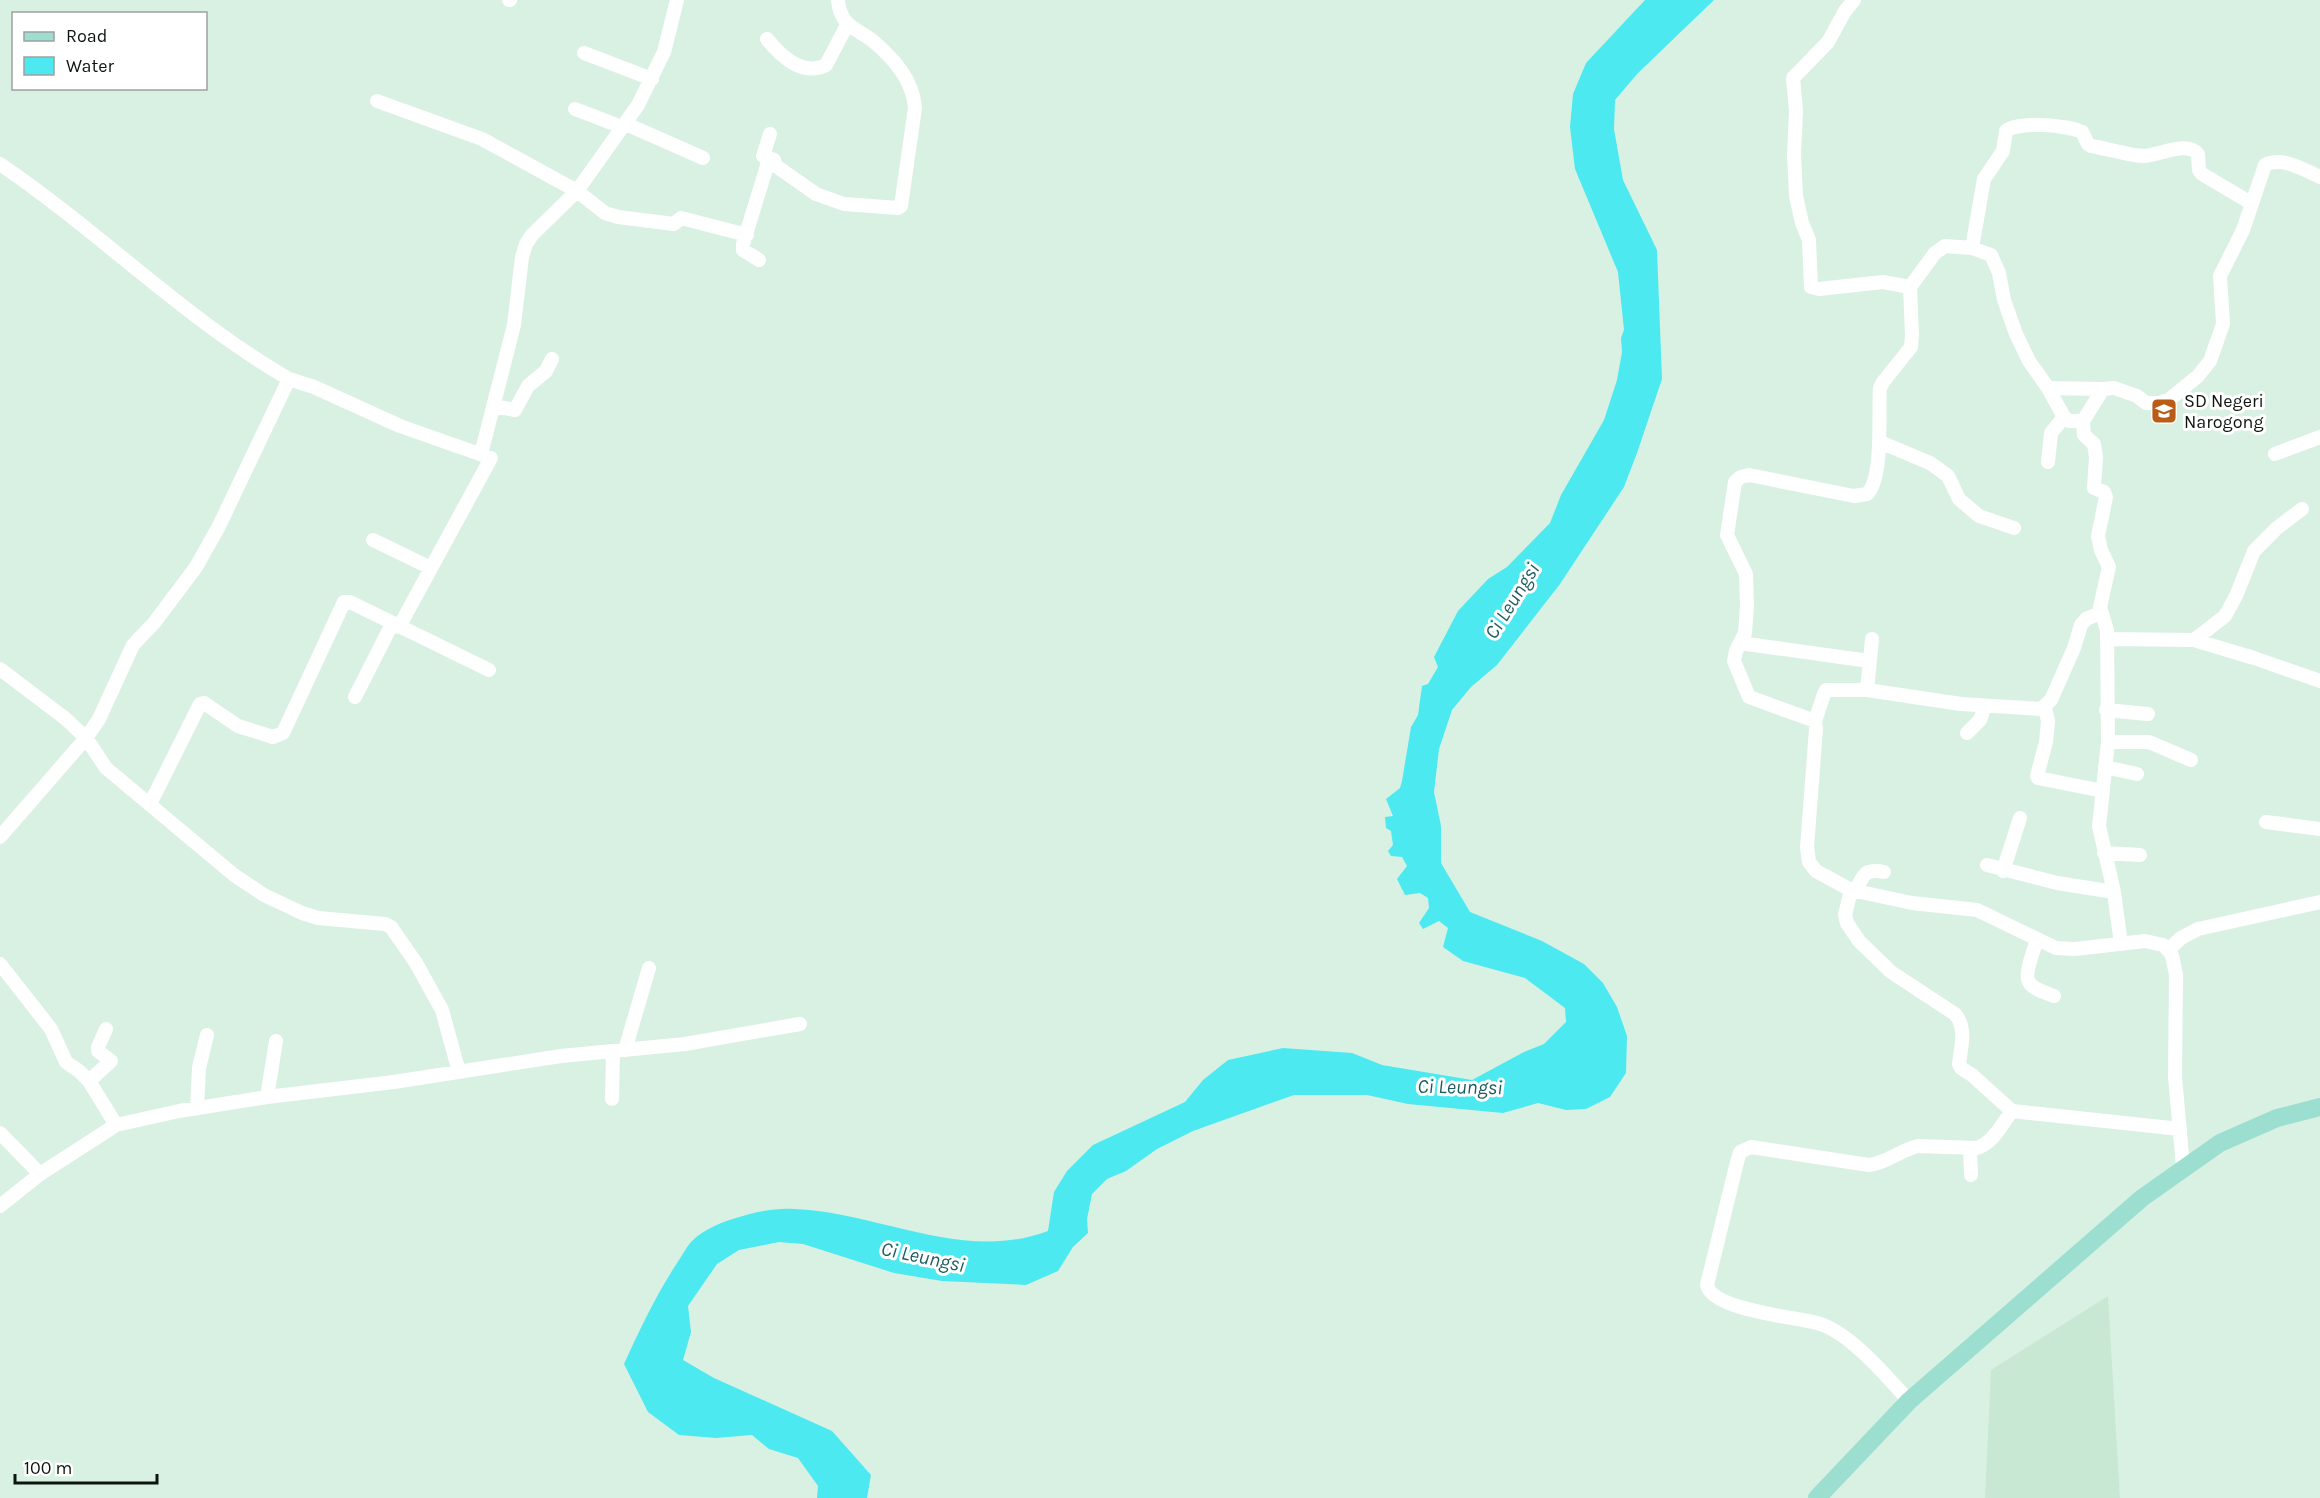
<svg xmlns="http://www.w3.org/2000/svg" width="2320" height="1498" font-family="Karla,sans-serif">
	<style>
		.built { fill: #c9e8d4 }
		.water { fill: #4ce9f1 }
		.lines { fill: none; stroke-linecap: round; stroke-linejoin: round }
		.minor { stroke: #fff; stroke-width: 14 }
		.major { stroke: #9cdfd1; stroke-width: 18 }
		.labels { text-anchor: middle; dominant-baseline: central; stroke-width: 6; stroke-linejoin: round; paint-order: stroke }
		.poi-label { font-size: 18px; fill: #0d1510; stroke: #fff; text-anchor: start }
		.water-label { font-size: 20px; font-style: italic; fill: #1d5d60; stroke: #fff }
	</style>
	<rect width="100%" height="100%" fill="#d9f1e2"/>
	<!-- built -->
	<path class="built" d="M2108 1296 2120 1498H1985L1991 1370Z"/>
	<!-- water -->
	<path class="water" d="M1645 0H1714L1638 73 1615 100 1614 129 1623 180 1657 250 1662 379 1637 453 1624 487 1560 584 1497 665 1471 687 1452 710 1439 749 1434 792 1441 826V863L1470 912 1542 941 1584 964 1603 983 1617 1007 1627 1036 1626 1073 1610 1097 1586 1109 1566 1110 1538 1103 1503 1113 1408 1104 1367 1095H1294L1193 1131 1157 1149 1126 1171 1107 1179 1092 1194 1087 1219 1088 1233 1073 1247 1058 1271 1026 1285 942 1281 894 1273 803 1244 779 1242 739 1250 717 1264 688 1306 691 1332 683 1360 714 1378 832 1431 871 1475 867 1498H817L818 1486 798 1458 769 1449 752 1435 716 1438 679 1435 648 1412 624 1364C640 1329 657 1293 679 1260 683 1254 687 1246 692 1241 703 1230 721 1222 736 1218 754 1212 774 1208 794 1209 878 1212 964 1263 1048 1231L1054 1192 1067 1171 1093 1145 1185 1102 1203 1080 1228 1060 1283 1048 1352 1053 1382 1065 1472 1080 1524 1052 1544 1044 1566 1022 1565 1008 1525 978 1463 961 1443 947 1448 928 1439 921 1423 929 1419 923 1429 908 1428 898 1420 893 1405 895 1397 879 1407 866 1402 857 1391 856 1388 851 1393 845 1391 831 1386 828 1385 817 1393 816 1386 799 1400 788 1402 781 1411 727 1418 715 1422 686 1428 684 1438 667 1434 657 1458 611 1488 579 1507 567 1550 523 1561 495 1604 420 1617 380 1622 352 1621 338 1624 330 1618 272 1575 169 1570 127 1573 94 1586 63Z"/>
	<g class="lines">
		<!-- minor -->
		<path class="minor" d="M509 0H510
			M1854 0 1845 11 1828 42 1793 78 1796 111 1794 155 1796 196 1802 223 1809 240 1811 287 1819 289 1883 282 1910 287 1912 335 1911 347 1883 382 1880 388C1878 411 1884 478 1867 494L1854 496 1749 475 1741 477 1735 482 1727 535 1746 574 1747 606 1745 633 1736 651 1734 661 1749 697 1815 721 1816 729 1807 847 1809 862 1816 871 1851 890 1912 903 1977 910 2056 948 2075 949 2145 941 2163 945 2168 950 2172 955 2176 975 2175 1077 2183 1167
			M767 39C781 56 802 77 826 65L847 25
			M584 53 652 79
			M377 101 482 139 577 191 605 213 618 217 674 224 681 218 747 235
			M575 109 622 127
			M626 124 703 158
			M769 158 774 160 776 166 816 194 844 204 898 208 901 206 915 108C913 80 894 59 873 41 856 28 840 26 838 0
			M0 164C100 232 185 319 289 379L219 526 196 567 154 623 133 645 99 719 86 738 0 837
			M1972 248 1984 179 2003 151 2006 131C2017 121 2069 125 2082 132L2088 144 2091 146C2105 148 2131 156 2143 156 2159 156 2186 140 2198 154L2199 170 2202 174 2251 203
			M759 260 743 250V244L766 169 769 158 763 156 770 134
			M1910 287 1935 253 1945 246 1972 248 1991 255 1999 273 2004 300 2016 334 2029 361 2048 388 2064 417 2069 421H2083L2103 389 2114 388 2137 396 2146 403H2159L2170 399 2198 376 2210 361 2223 324 2220 276 2243 230 2265 165C2282 156 2304 170 2320 177
			M289 379 314 387 400 426 491 458 399 627
			M2048 388 2103 389
			M494 406 515 410 528 386 546 371 552 359
			M2083 421 2084 435 2094 444 2096 457 2094 488 2104 492 2106 497 2098 536 2101 550 2109 567 2100 607 2107 630 2108 742 2099 826 2114 892 2121 944
			M1880 442 1930 463 1948 476 1959 499 1979 516 2014 528
			M481 454 514 325 522 257 526 244 532 235 577 191 638 105 664 52 677 0
			M2275 454 2320 437
			M2048 462 2051 433 2064 417
			M373 540 431 568
			M2107 639 2194 640 2225 616 2236 596 2254 551 2277 528 2302 509
			M2194 640 2254 658 2320 681
			M1740 643 1869 661
			M0 669 66 719 86 738 106 768 234 875 264 895 302 913 318 918 385 924 391 927 416 963 442 1010 459 1072
			M1867 690 1872 639
			M355 697 392 624
			M2045 708 2048 721 2046 742 2037 776 2038 778 2103 791
			M2106 710 2148 714
			M1815 721 1824 694 1826 690H1867L1961 704 2041 709 2051 700 2074 648 2081 625 2086 619 2100 613
			M1967 733 1980 720 1985 706
			M2108 742H2149L2191 760
			M2105 767 2137 774
			M150 804 200 704 204 703 238 726 273 737 283 733 344 602H350L489 670
			M2266 822 2320 829
			M2104 853 2140 855
			M1987 865 2057 883 2114 892
			M2003 871 2020 818
			M1851 890 1845 915 1847 923 1859 941 1891 972 1955 1014C1967 1028 1961 1047 1959 1064L1961 1068 1972 1075 2012 1111 2180 1129
			M1855 891C1864 875 1864 868 1884 872
			M2037 940C2034 949 2024 975 2029 982 2032 989 2047 993 2054 996
			M2168 950 2181 938 2198 929 2320 902
			M0 964 51 1029 66 1062 79 1071 89 1081 116 1125
			M625 1050 649 968
			M89 1081 111 1061 98 1051V1047L106 1029
			M267 1097 276 1041
			M612 1099 613 1052
			M197 1108 199 1068 207 1035
			M0 1133 40 1174
			M1970 1148 1971 1175
			M0 1206 40 1174 116 1125 179 1111 267 1097 394 1082 561 1056 685 1044 800 1024
			M1909 1401C1887 1377 1849 1331 1817 1323 1795 1317 1712 1310 1707 1285L1737 1162 1740 1152 1751 1147 1869 1165C1886 1163 1901 1150 1918 1146L1977 1148C1994 1142 2002 1124 2012 1111"/>
		<!-- major -->
		<path class="major" d="M1817 1498 1909 1401 2142 1198 2220 1143 2277 1118 2320 1107"/>
	</g>
	<!-- icons -->
	<defs>
		<symbol id="school-square" viewBox="-11 -11 22 22"><rect x="-9" y="-9" width="18" height="18" rx="4" fill="#bb5c16" stroke="#fff"/><path d="M0-5L7-2L0 1L-7-2ZM-4 1L0 2.5L4 1V4Q0 6-4 4Z" fill="#fff"/></symbol>
	</defs>
	<g fill-rule="evenodd">
		<use href="#school-square" x="2149" y="396" width="30" height="30"/>
	</g>
	<g class="labels">
		<!-- poi labels -->
		<g class="poi-label">
			<text x="2184" y="401">SD Negeri<tspan x="2184" dy="21">Narogong</tspan></text>
		</g>
		<!-- water labels -->
		<g class="water-label">
			<text transform="translate(1512 601) rotate(-58)">Ci Leungsi</text>
			<text transform="translate(1460 1087) rotate(1)">Ci Leungsi</text>
			<text transform="translate(923 1257) rotate(12)">Ci Leungsi</text>
		</g>
	</g>
	<!-- legend -->
	<rect x="12" y="12" width="195" height="78" fill="#ffffff" stroke="#9ea19f" stroke-width="1.5"/>
	<rect x="24" y="32" width="30" height="9" fill="#9cdfd1" stroke="#9ea19f" stroke-width="1.5"/>
	<text x="66" y="42" font-size="18" fill="#0d1510">Road</text>
	<rect x="24" y="57" width="30" height="18" fill="#4ce9f1" stroke="#9ea19f" stroke-width="1.5"/>
	<text x="66" y="72" font-size="18" fill="#0d1510">Water</text>
	<!-- scale -->
	<path d="M15 1474v9h142v-9" fill="none" stroke="#0d1510" stroke-width="3"/>
	<text x="24" y="1474" font-size="18" fill="#0d1510" stroke="#ffffff" stroke-width="4.5" paint-order="stroke">100 m</text>
</svg>
